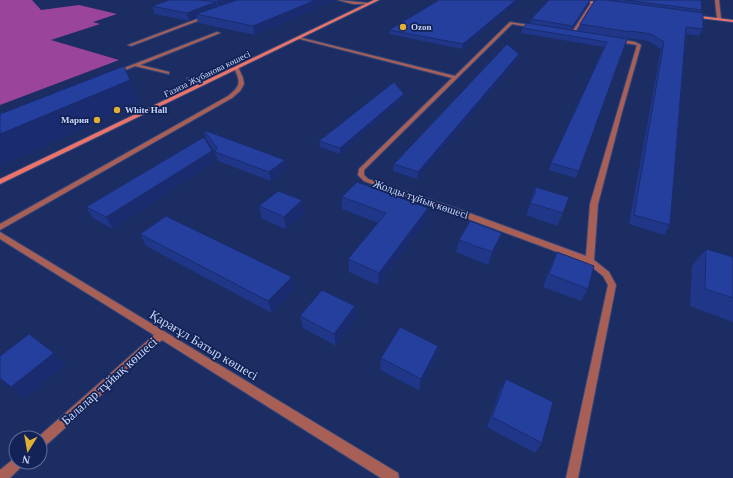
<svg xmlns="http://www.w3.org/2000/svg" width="733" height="478" font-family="'Times New Roman',serif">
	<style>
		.forest { fill: #9a459b }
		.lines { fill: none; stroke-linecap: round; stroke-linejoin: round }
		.lane-casing { stroke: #38487b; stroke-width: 2 }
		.street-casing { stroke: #38487b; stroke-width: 2 }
		.secondary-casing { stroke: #38487b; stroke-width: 2 }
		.lane { fill: #a85f56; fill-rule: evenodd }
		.street { fill: #a85f56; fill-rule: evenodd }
		.secondary { fill: #ea7469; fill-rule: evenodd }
		.wall { fill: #203688; fill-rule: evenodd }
		.shaded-wall { fill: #1a2c6f }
		.building { fill: #253f9e; stroke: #1a2c6f }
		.poi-dot { fill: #dfb034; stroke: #132357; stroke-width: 1.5 }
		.labels { text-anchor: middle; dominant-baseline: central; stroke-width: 3.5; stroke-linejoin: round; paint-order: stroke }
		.far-poi-label { font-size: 9px; font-weight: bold; fill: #c8d6f7; stroke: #132357; text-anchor: start }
		.far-street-label { font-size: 9px; fill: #c8d6f7; stroke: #132357 }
		.street-label { font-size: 11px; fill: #c8d6f7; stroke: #132357 }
		.near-street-label { font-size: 13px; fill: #c8d6f7; stroke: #132357 }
	</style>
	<rect width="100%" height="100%" fill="#1c2d63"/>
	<!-- forest -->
	<path class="forest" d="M0 0H32L41 10 79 5 117 14 93 22 100 24 51 40 119 60 0 105Z"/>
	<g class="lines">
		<defs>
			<path id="lane" d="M205 16 208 17 131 46 128 45Z
				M217 32 220 33 140 65 169 72V74L135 66 118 73 114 72Z
				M236 67H238L243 78 244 84 240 91 232 98 0 230V224L228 96C241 86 241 82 234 68Z
				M187 78 207 82V83L205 84 187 80Z"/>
			<path id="street" d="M338 0 369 3 371 4H353Z
				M715 0H719L721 19 719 20 717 19Z
				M592 1 594 2 575 32 635 42 641 45 622 112 598 204 594 260 609 272 616 285 578 478H566L608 285 603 276 587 263 455 214 364 181 358 175 359 169 452 78 296 38 298 37 455 76 510 22 572 32ZM512 24 637 45 590 204 586 256 461 210 368 179 364 175V170Z
				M0 232 398 473 399 478H381L162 340 44 447 40 449V438H37L154 335 0 239Z
				M16 457V462H24L22 466 10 478H0V470Z"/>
			<path id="secondary" d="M374 0H379L0 184V179Z
				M573 0H582L605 4 603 5Z
				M692 15 733 20V22L691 17Z"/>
		</defs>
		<!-- lane casing -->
		<use href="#lane" class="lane-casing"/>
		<!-- street casing -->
		<use href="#street" class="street-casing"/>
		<!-- secondary casing -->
		<use href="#secondary" class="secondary-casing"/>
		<!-- lane -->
		<use href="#lane" class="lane"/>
		<!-- street -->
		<use href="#street" class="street"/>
		<!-- secondary -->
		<use href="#secondary" class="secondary"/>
	</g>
	<!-- wall -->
	<path class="wall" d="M169 0H336L255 35 198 23 197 18 189 21 155 14 152 6Z
		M439 0H519L462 49 389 34V30Z
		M549 0H611L616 1 617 0H701L702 10 700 12 703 29 699 36 686 34 670 225 664 235 629 224 661 49 648 41 628 38 576 178 549 170 551 163 604 47 521 33 523 28 530 23 531 19ZM590 0 595 1 580 24 577 31 572 30 589 4Z
		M519 54 517 60 417 179 393 171 394 164Z
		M403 99 340 154 320 147 319 141Z
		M204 130 286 169 271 181 218 161 215 152 206 139Z
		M215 161 113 229 93 218 86 207Z
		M535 187 563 213 557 226 526 215 531 202V199Z
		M342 197 427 220 378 285 349 272 348 259 378 223 342 209Z
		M302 200 304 213 286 229 262 219 259 206Z
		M502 233 498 245 488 265 456 252 459 240Z
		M140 234 292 277 294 289 272 313 146 246Z
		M706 249 733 257V322L690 306 692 266Z
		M557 252 588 289 581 301 543 287 551 265Z
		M355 306 356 318 336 346 303 328 300 316Z
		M381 358H436L419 390 380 370Z
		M506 379 542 443 535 453 487 427 500 390Z"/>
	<!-- shaded-wall -->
	<path class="shaded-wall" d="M217 0H258L218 6Z
		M316 0H336L255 35 253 26Z
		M516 0H519L462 49 463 44Z
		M590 0 589 4 571 30 573 26Z
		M216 2 218 10 196 14 197 18 189 21 187 13Z
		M519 54 517 60 417 179 418 172Z
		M130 80 139 102 0 167V134Z
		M404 94 403 99 340 154V148Z
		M212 151 215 161 113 229 106 217Z
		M285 160 286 169 271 181 269 172Z
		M302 200 304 213 286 229 284 217Z
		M428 208 427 220 378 285 379 273Z
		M502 233 498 245 488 265 492 252Z
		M292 277 294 289 272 313 268 301Z
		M355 306 356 318 336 346 334 334Z
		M438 346 436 358 419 390 421 379Z
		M54 353 66 365 25 398 11 387Z"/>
	<!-- building -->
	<path class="building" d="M169 0H200L216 2 187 13 152 6Z
		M237 0H316L253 26 196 14Z
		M439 0H516L463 44 389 30Z
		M549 0H590L573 26 531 19Z
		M595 0H607L703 13V29L686 27 670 225 634 215 664 42 651 34 630 31V32L580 24Z
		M625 0H701L702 10Z
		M527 23 627 39 579 171 551 163 607 42 523 28Z
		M507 44 519 54 418 172 394 164Z
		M124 66 130 80 0 134V114Z
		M394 82 404 94 340 148 319 141Z
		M204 130 285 160 269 172 215 152 217 148Z
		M204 137 212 151 106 217 86 207Z
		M357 182 428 208 379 273 348 259 386 213 342 197Z
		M535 187 569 197 563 213 530 203 535 193Z
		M278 191 302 200 284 217 259 206Z
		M166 216 292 277 268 301 140 234Z
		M470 221 502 233 492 252 459 240Z
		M706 249 733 257V298L705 289Z
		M557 252 594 266 588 289 549 274Z
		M322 290 355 306 334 334 300 316Z
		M400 327 438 346 421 379 381 358Z
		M29 334 54 353 11 387 0 378V356Z
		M506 379 553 402 542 443 492 417Z"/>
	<!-- markers -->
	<g class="poi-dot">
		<circle cx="403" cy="27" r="4"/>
		<circle cx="117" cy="110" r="4"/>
		<circle cx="97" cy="120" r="4"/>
	</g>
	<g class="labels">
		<!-- far-poi labels -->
		<g class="far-poi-label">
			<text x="411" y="27">Ozon</text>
			<text x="125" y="110">White Hall</text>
			<text x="89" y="120" text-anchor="end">Мария</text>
		</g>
		<!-- far-street labels -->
		<g class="far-street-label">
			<text transform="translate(207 74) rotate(-26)">Ғазиза Жұбанова көшесі</text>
		</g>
		<!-- street labels -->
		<g class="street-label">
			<text transform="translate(421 199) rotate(19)">Жолды тұйық көшесі</text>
		</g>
		<!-- near-street labels -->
		<g class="near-street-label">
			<text transform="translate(204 345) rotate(31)">Қарағұл Батыр көшесі</text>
			<text transform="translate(109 381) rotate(-42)">Балалар тұйық көшесі</text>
		</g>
	</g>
	<!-- north arrow -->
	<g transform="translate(28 450) rotate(191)"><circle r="19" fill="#132357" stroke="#5b6b97"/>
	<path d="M0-3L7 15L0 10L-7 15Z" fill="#dfb034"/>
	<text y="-6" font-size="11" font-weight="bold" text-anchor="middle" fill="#c8d6f7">N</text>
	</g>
</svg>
